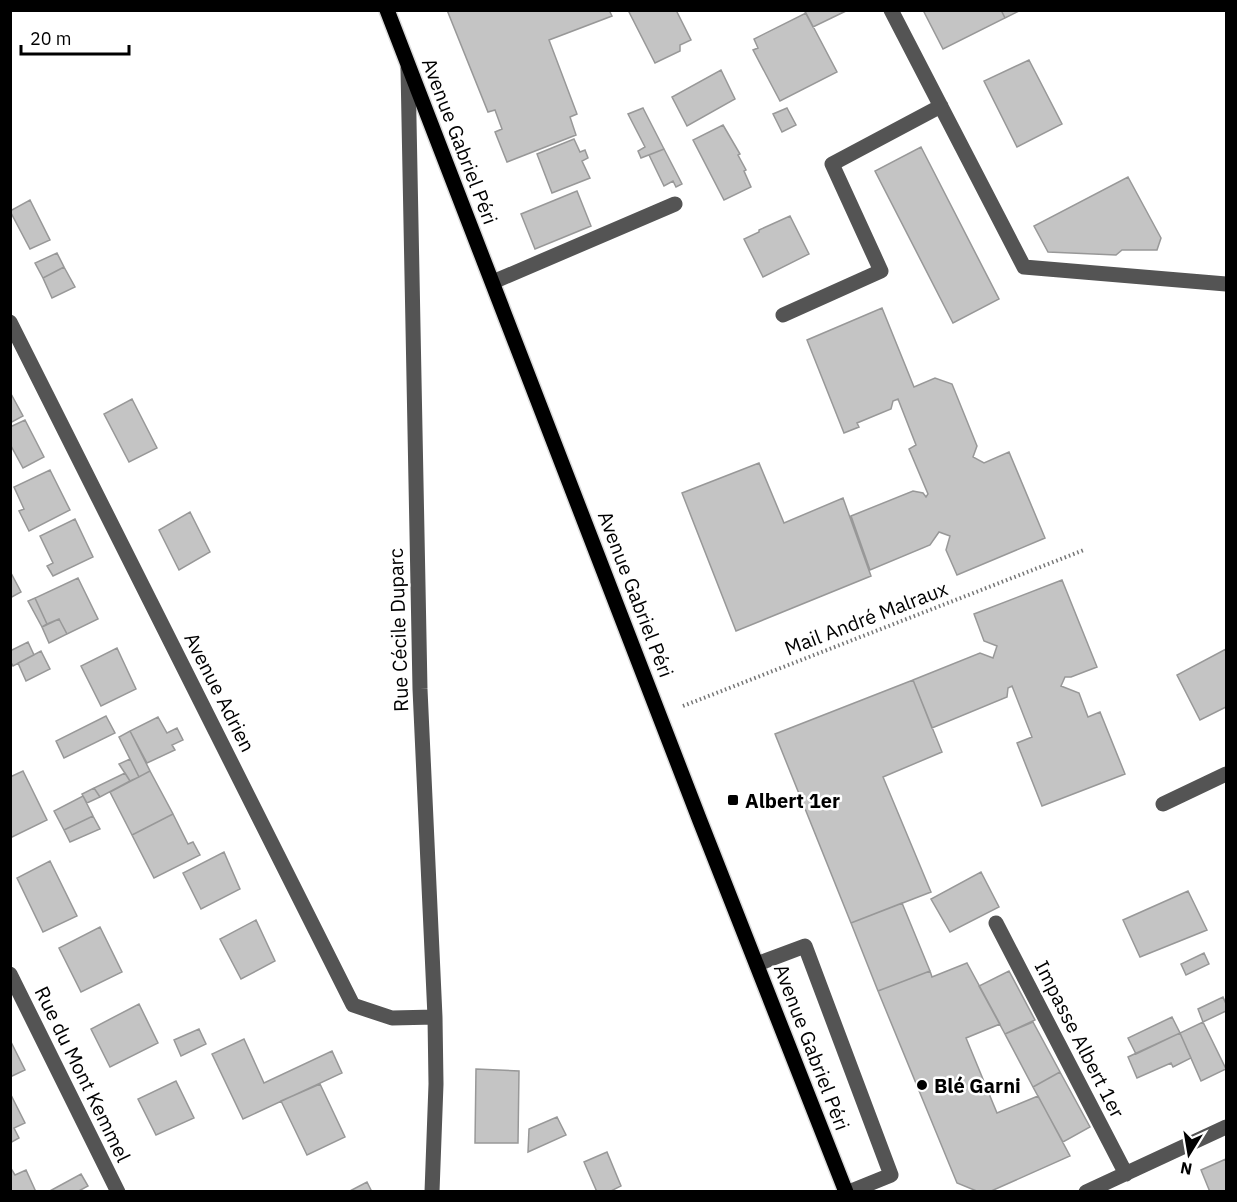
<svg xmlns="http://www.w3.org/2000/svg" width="1237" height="1202" font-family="'IBM Plex Sans',sans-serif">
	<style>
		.building { fill: #c4c4c4; stroke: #989898; stroke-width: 1.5 }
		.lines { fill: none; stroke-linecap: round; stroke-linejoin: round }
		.major-casing { stroke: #dbdbdb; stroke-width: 18 }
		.path { stroke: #767676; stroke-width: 4; stroke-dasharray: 1.5 3; stroke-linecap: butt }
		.minor { stroke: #545454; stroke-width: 15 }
		.major { stroke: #000; stroke-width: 15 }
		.poi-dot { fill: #000; stroke: #fff; stroke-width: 2 }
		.labels { text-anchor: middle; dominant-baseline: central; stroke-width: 5; stroke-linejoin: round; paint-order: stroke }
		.street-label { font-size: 20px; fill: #000; stroke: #fff }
		.poi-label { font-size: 20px; font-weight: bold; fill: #000; stroke: #fff; text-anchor: start }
	</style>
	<rect width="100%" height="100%" fill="#fff"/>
	<!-- building -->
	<path class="building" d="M447 10H609L612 16 549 40 577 114 570 117 576 135 507 162 495 132 502 129 495 110 488 112Z
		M628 10H676L691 40 680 45V51L655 63Z
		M804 10H848L813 27Z
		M923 10H1001L1005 18 943 49Z
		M1001 10H1021L1005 18Z
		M806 13 837 72 780 101 753 50 758 48 754 39Z
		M1029 60 1062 124 1017 147 984 81Z
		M721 70 735 99 687 126 672 97Z
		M643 108 664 149 641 158 638 151 645 147 628 114Z
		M787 108 796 125 782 132 773 114Z
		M723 125 740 154 738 155 746 170 744 171 751 187 724 200 693 140Z
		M574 139 580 152 585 150 588 158 582 161 590 178 552 193 537 154Z
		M921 147 999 299 953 323 875 171Z
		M664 149 679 178 682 184 676 187 673 181 664 186 649 155Z
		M1128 177 1161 238 1157 250H1122L1116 255 1048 252 1034 226Z
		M577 191 591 226 535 249 521 214Z
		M30 200 50 240 30 249 10 211Z
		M790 216 809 254 763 277 744 239 759 232V230Z
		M57 253 64 267 43 278 35 263Z
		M64 267 75 287 52 298 43 278Z
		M882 308 914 387 935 378 952 384 977 446 973 457 984 463 1009 452 1045 538 957 575 946 550 950 536 939 532 930 545 870 570 851 516 913 491 923 493 926 497 928 494 909 449 916 445 898 399 893 401 891 409 857 423 859 427 844 433 807 340Z
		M10 392 23 416 10 423Z
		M132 399 157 448 129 462 104 414Z
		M25 420 44 457 23 468 10 444V427Z
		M759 463 784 523 843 498 871 576 736 631 682 493Z
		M50 470 70 510 29 531 19 511 24 509 14 487Z
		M190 512 210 552 179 570 159 530Z
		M75 519 93 557 53 576 47 566 53 563 40 536Z
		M11 573 21 592 10 598V573Z
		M78 578 98 619 67 634 59 619 47 624 35 598Z
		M1062 580 1097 667 1071 677H1065L1061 686 1079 693 1088 717 1100 712 1125 774 1042 806 1017 743 1032 737 1012 686 1008 688 1007 697 932 728 913 680 980 653 993 658 997 646 984 641 974 614Z
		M35 598 47 624 42 627 28 601Z
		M59 619 67 634 49 643 42 627Z
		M28 642 34 655 13 666 10 661V651Z
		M117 648 136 689 101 706 81 666Z
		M1226 649V707L1200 720 1177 675Z
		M41 651 50 669 26 681 18 663Z
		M913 680 942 752 883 777 931 892 851 923 775 734Z
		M106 716 115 733 64 758 56 741Z
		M158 717 167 733 177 728 183 740 172 745 175 750 147 763 130 731Z
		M130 731 150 771 139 777 119 737Z
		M130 759 139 777 130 781 119 764Z
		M23 771 47 820 10 838V777Z
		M150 771 173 814 132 835 110 792Z
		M125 773 130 781 100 797 94 788Z
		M94 788 100 797 87 803 82 794Z
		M83 796 93 816 64 830 54 811Z
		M173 814 188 844 193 842 200 855 154 878 132 835Z
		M93 816 100 829 70 842 64 830Z
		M224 852 240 889 201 909 183 873Z
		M50 861 77 916 43 932 17 878Z
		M981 872 999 907 950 932 931 899Z
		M1188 891 1207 930 1140 957 1123 920Z
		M902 903 930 971 878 991 851 923Z
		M256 920 275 961 241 979 220 939Z
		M100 927 122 972 81 992 59 948Z
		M1204 953 1209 964 1186 975 1181 964Z
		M967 963 1000 1024 966 1038 997 1113 1038 1096 1070 1156 989 1192H979L957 1183 878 991 930 971 932 977Z
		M1009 971 1035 1020 1005 1034 979 986Z
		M1223 997 1226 1004V1011L1203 1022 1198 1009Z
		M139 1004 158 1043 110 1067 91 1029Z
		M1172 1017 1180 1033 1136 1054 1128 1038Z
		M1033 1022 1060 1072 1033 1087 1005 1034Z
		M1203 1022 1226 1069 1201 1081 1180 1033Z
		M199 1029 206 1044 181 1056 174 1040Z
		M1180 1033 1191 1058 1173 1067 1171 1063 1137 1078 1128 1057Z
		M244 1039 264 1083 332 1051 342 1073 243 1119 212 1054Z
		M10 1040 25 1070 10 1077Z
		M476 1069 519 1071 518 1143H475Z
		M1060 1072 1090 1127 1063 1142 1033 1087Z
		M176 1081 194 1118 156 1135 138 1099Z
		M320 1084 345 1137 307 1155 281 1101Z
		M10 1093 25 1123 14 1128 19 1138 10 1143Z
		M557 1117 566 1135 528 1152 529 1129Z
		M607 1152 621 1186 609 1192H597L584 1162Z
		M1226 1159V1192H1210L1201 1170Z
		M10 1167 15 1175 26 1170 36 1192H10Z
		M81 1174 88 1186 77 1192H48Z
		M367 1182 372 1192H348Z"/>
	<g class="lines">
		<defs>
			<path id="major" d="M387 10 700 821 846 1192"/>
		</defs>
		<!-- major casing -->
		<use href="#major" class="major-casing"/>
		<!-- path -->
		<path class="path" d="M683 706 1084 550"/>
		<!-- minor -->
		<path class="minor" d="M891 10 1024 267 1226 284
			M408 68 420 689 435 1017 436 1084 432 1192
			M493 282 675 204
			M783 315 881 271 832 164 941 106
			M10 322 353 1005 392 1018 435 1017
			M1163 804 1226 774
			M996 923 1126 1174
			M757 964 805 946 891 1175 849 1192
			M10 974 118 1192
			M1086 1192 1226 1127"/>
		<!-- major -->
		<use href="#major" class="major"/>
	</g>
	<!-- markers -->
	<g class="poi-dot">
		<rect x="727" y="794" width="12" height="12" rx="3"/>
		<circle cx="922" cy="1085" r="6"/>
	</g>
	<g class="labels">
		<!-- street labels -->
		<g class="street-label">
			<text transform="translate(460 141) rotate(69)">Avenue Gabriel Péri</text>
			<text transform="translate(636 594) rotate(69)">Avenue Gabriel Péri</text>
			<text transform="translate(866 618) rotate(-21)">Mail André Malraux</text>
			<text transform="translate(398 630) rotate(-92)">Rue Cécile Duparc</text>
			<text transform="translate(220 692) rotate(63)">Avenue Adrien</text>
			<text transform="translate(1080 1039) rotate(63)">Impasse Albert 1er</text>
			<text transform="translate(812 1047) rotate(69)">Avenue Gabriel Péri</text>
			<text transform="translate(83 1074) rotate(64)">Rue du Mont Kemmel</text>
		</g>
		<!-- poi labels -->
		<g class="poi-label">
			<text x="745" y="800">Albert 1er</text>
			<text x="934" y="1085">Blé Garni</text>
		</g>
	</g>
	<!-- border -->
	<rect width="1237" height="1202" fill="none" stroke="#000000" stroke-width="24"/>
	<!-- north arrow -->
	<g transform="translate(1189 1154) rotate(191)" stroke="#ffffff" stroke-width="4.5" paint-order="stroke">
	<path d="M0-4.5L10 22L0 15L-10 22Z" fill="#000000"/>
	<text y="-9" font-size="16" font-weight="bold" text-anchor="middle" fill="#000000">N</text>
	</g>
	<!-- scale -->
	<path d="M21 45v9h108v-9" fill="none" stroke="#000000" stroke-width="3"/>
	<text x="30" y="45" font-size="18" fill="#000000" stroke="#ffffff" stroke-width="4.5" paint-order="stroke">20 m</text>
</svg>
